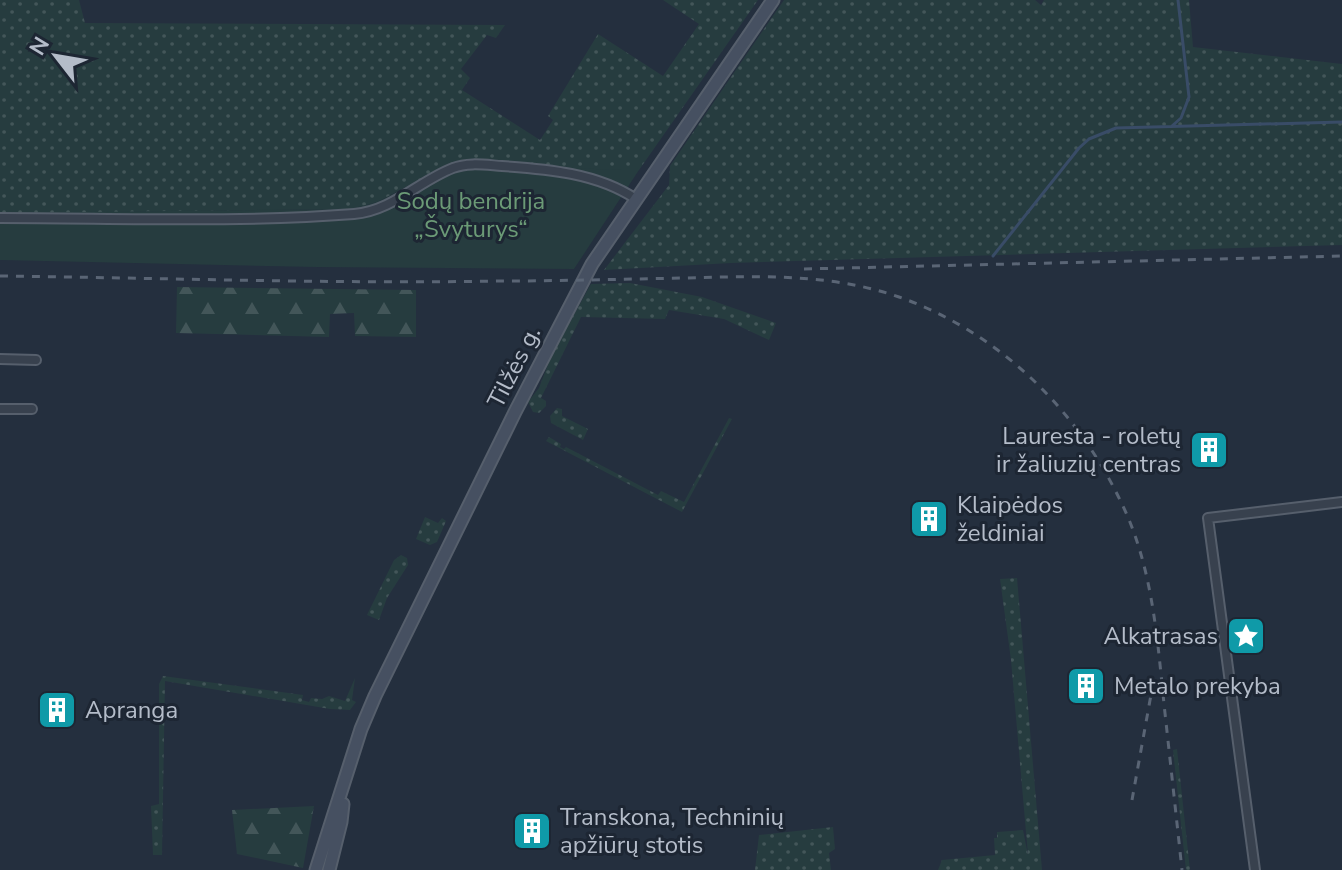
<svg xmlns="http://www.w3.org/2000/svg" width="1342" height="870" font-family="'Nunito Sans',sans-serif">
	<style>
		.grass { fill: url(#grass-dots) }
		.forest { fill: url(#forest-firs) }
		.garden { fill: #263c3f }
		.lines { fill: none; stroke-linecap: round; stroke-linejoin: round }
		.stream { stroke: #394c67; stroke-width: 3 }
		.minor-casing { stroke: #565f6c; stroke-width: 12 }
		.secondary-casing { stroke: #565f6c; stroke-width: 15 }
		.minor { stroke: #38414e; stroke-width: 8 }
		.secondary { stroke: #465061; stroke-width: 11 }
		.rail { stroke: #5a6575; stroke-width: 3; stroke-dasharray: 8 8; stroke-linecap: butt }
		.labels { text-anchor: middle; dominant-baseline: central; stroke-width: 6; stroke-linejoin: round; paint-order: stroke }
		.park-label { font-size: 24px; fill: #6b9a76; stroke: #1d2633 }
		.street-label { font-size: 24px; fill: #b4bcc9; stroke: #1d2633 }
		.poi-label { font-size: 24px; fill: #b4bcc9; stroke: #1d2633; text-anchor: start }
	</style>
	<defs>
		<pattern id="grass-dots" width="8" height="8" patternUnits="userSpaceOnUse" patternTransform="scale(2)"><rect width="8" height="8" fill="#263c3f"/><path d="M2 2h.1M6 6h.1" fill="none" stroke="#435659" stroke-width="1.8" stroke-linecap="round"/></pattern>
		<pattern id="forest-firs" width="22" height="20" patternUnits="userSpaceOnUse" patternTransform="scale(2)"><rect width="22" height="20" fill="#263c3f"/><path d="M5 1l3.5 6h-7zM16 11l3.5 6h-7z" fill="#435659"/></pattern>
	</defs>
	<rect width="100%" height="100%" fill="#242f3e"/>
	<!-- grass -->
	<path class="grass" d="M0 0H79L85 23 505 25 496 38 487 35 461 69 470 78 462 90 540 140 553 120 548 116 598 34 663 76 699 24 663 0H758L639 170H585L523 163 431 174 377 202 351 209 41 213H0Z
		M784 0H1035L1041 5 1044 0H1189L1193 47 1342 64V245L731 263 604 270 669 185 670 166Z
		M630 283 702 297 776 323 769 340 724 319 669 310 665 319 581 317 541 398 546 401V406L539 413 533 412 528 402 539 388 552 354 591 284Z
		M557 408 562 409V416L588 429 583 440 551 423 550 416Z
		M729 418 732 419 682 512 546 441 549 437 561 444 560 447 564 449 566 447 658 495 661 491 684 502Z
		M425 517 438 523 442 518 446 521 437 542 430 545 416 539Z
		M401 555 407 558 408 565 387 598 379 620 367 615 394 560Z
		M1017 578 1042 870H938L942 860 995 855 994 838H997V832L1023 830 1028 855 1011 660 1000 579Z
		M163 676 303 695 302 700 309 702 311 698 322 699 329 696 345 701 355 678 352 700 356 702 350 710 330 709 165 681 162 855H153L151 806 159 804V684Z
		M1177 749 1190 870H1186L1173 750Z
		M833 827 835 849 829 853 831 870H755L759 835Z"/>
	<!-- forest -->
	<path class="forest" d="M177 287 416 290V337L355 336 354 313 330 314 329 337 176 333Z
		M314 806 303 868 237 854 232 810Z"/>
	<!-- garden -->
	<path class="garden" d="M458 162C519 163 578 170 639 170L574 269 316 267 0 260V213L351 209 377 202Z"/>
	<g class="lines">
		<!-- stream -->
		<path class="stream" d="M1172 126 1181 118 1189 97 1178 0
			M993 256 1079 148 1089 139 1116 128 1342 122"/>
		<defs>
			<path id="minor" d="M0 218C118 218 237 223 354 214 392 211 419 181 453 168 468 162 486 165 502 166 547 169 597 173 636 199
				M0 359 36 360
				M0 409H32
				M1255 870 1208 518 1342 502"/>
			<path id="secondary" d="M316 870 361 729 375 696 515 412 592 264 773 0
				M329 870 341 822 343 804"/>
		</defs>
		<!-- minor casing -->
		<use href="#minor" class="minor-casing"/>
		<!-- secondary casing -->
		<use href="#secondary" class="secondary-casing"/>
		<!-- minor -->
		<use href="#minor" class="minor"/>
		<!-- secondary -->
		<use href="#secondary" class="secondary"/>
		<!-- rail -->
		<path class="rail" d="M804 269 1342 256
			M0 276C167 278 335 284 502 281 563 281 624 279 686 278 757 276 830 273 899 297 998 332 1076 408 1121 502 1152 565 1157 635 1164 704 1170 759 1176 814 1182 870
			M1132 800 1154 678"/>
	</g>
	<!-- icons -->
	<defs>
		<symbol id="building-square" viewBox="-11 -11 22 22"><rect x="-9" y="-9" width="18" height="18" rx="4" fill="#0f9aa8" stroke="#1d2633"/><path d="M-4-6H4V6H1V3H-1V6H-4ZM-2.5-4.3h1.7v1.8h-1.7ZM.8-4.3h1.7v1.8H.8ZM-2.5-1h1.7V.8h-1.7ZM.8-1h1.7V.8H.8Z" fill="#fff"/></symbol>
		<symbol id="sight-square" viewBox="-11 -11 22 22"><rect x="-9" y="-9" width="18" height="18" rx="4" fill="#0f9aa8" stroke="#1d2633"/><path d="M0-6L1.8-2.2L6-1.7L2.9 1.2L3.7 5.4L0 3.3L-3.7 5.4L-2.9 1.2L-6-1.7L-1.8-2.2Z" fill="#fff"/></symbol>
	</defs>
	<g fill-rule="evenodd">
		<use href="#building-square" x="1187" y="428" width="44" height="44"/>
		<use href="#building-square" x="907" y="497" width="44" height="44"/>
		<use href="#sight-square" x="1224" y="614" width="44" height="44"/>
		<use href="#building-square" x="1064" y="664" width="44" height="44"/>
		<use href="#building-square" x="35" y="688" width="44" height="44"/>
		<use href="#building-square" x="510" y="809" width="44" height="44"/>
	</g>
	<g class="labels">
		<!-- park labels -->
		<g class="park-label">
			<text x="471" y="201">Sodų bendrija<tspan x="471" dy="28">„Švyturys“</tspan></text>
		</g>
		<!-- street labels -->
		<g class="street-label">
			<text transform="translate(514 367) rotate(-63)">Tilžės g.</text>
		</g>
		<!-- poi labels -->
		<g class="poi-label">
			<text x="1181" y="436" text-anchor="end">Lauresta - roletų<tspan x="1181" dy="28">ir žaliuzių centras</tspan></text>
			<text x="957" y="505">Klaipėdos<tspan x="957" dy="28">želdiniai</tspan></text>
			<text x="1218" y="636" text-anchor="end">Alkatrasas</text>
			<text x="1114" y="686">Metalo prekyba</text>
			<text x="85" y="710">Apranga</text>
			<text x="560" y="817">Transkona, Techninių<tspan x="560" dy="28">apžiūrų stotis</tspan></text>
		</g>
	</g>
	<!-- north arrow -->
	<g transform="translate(56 56) rotate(301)" stroke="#1d2633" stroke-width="6" paint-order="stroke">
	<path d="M0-6L14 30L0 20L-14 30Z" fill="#b4bcc9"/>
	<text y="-12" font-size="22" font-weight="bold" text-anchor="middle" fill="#b4bcc9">N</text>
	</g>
</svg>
